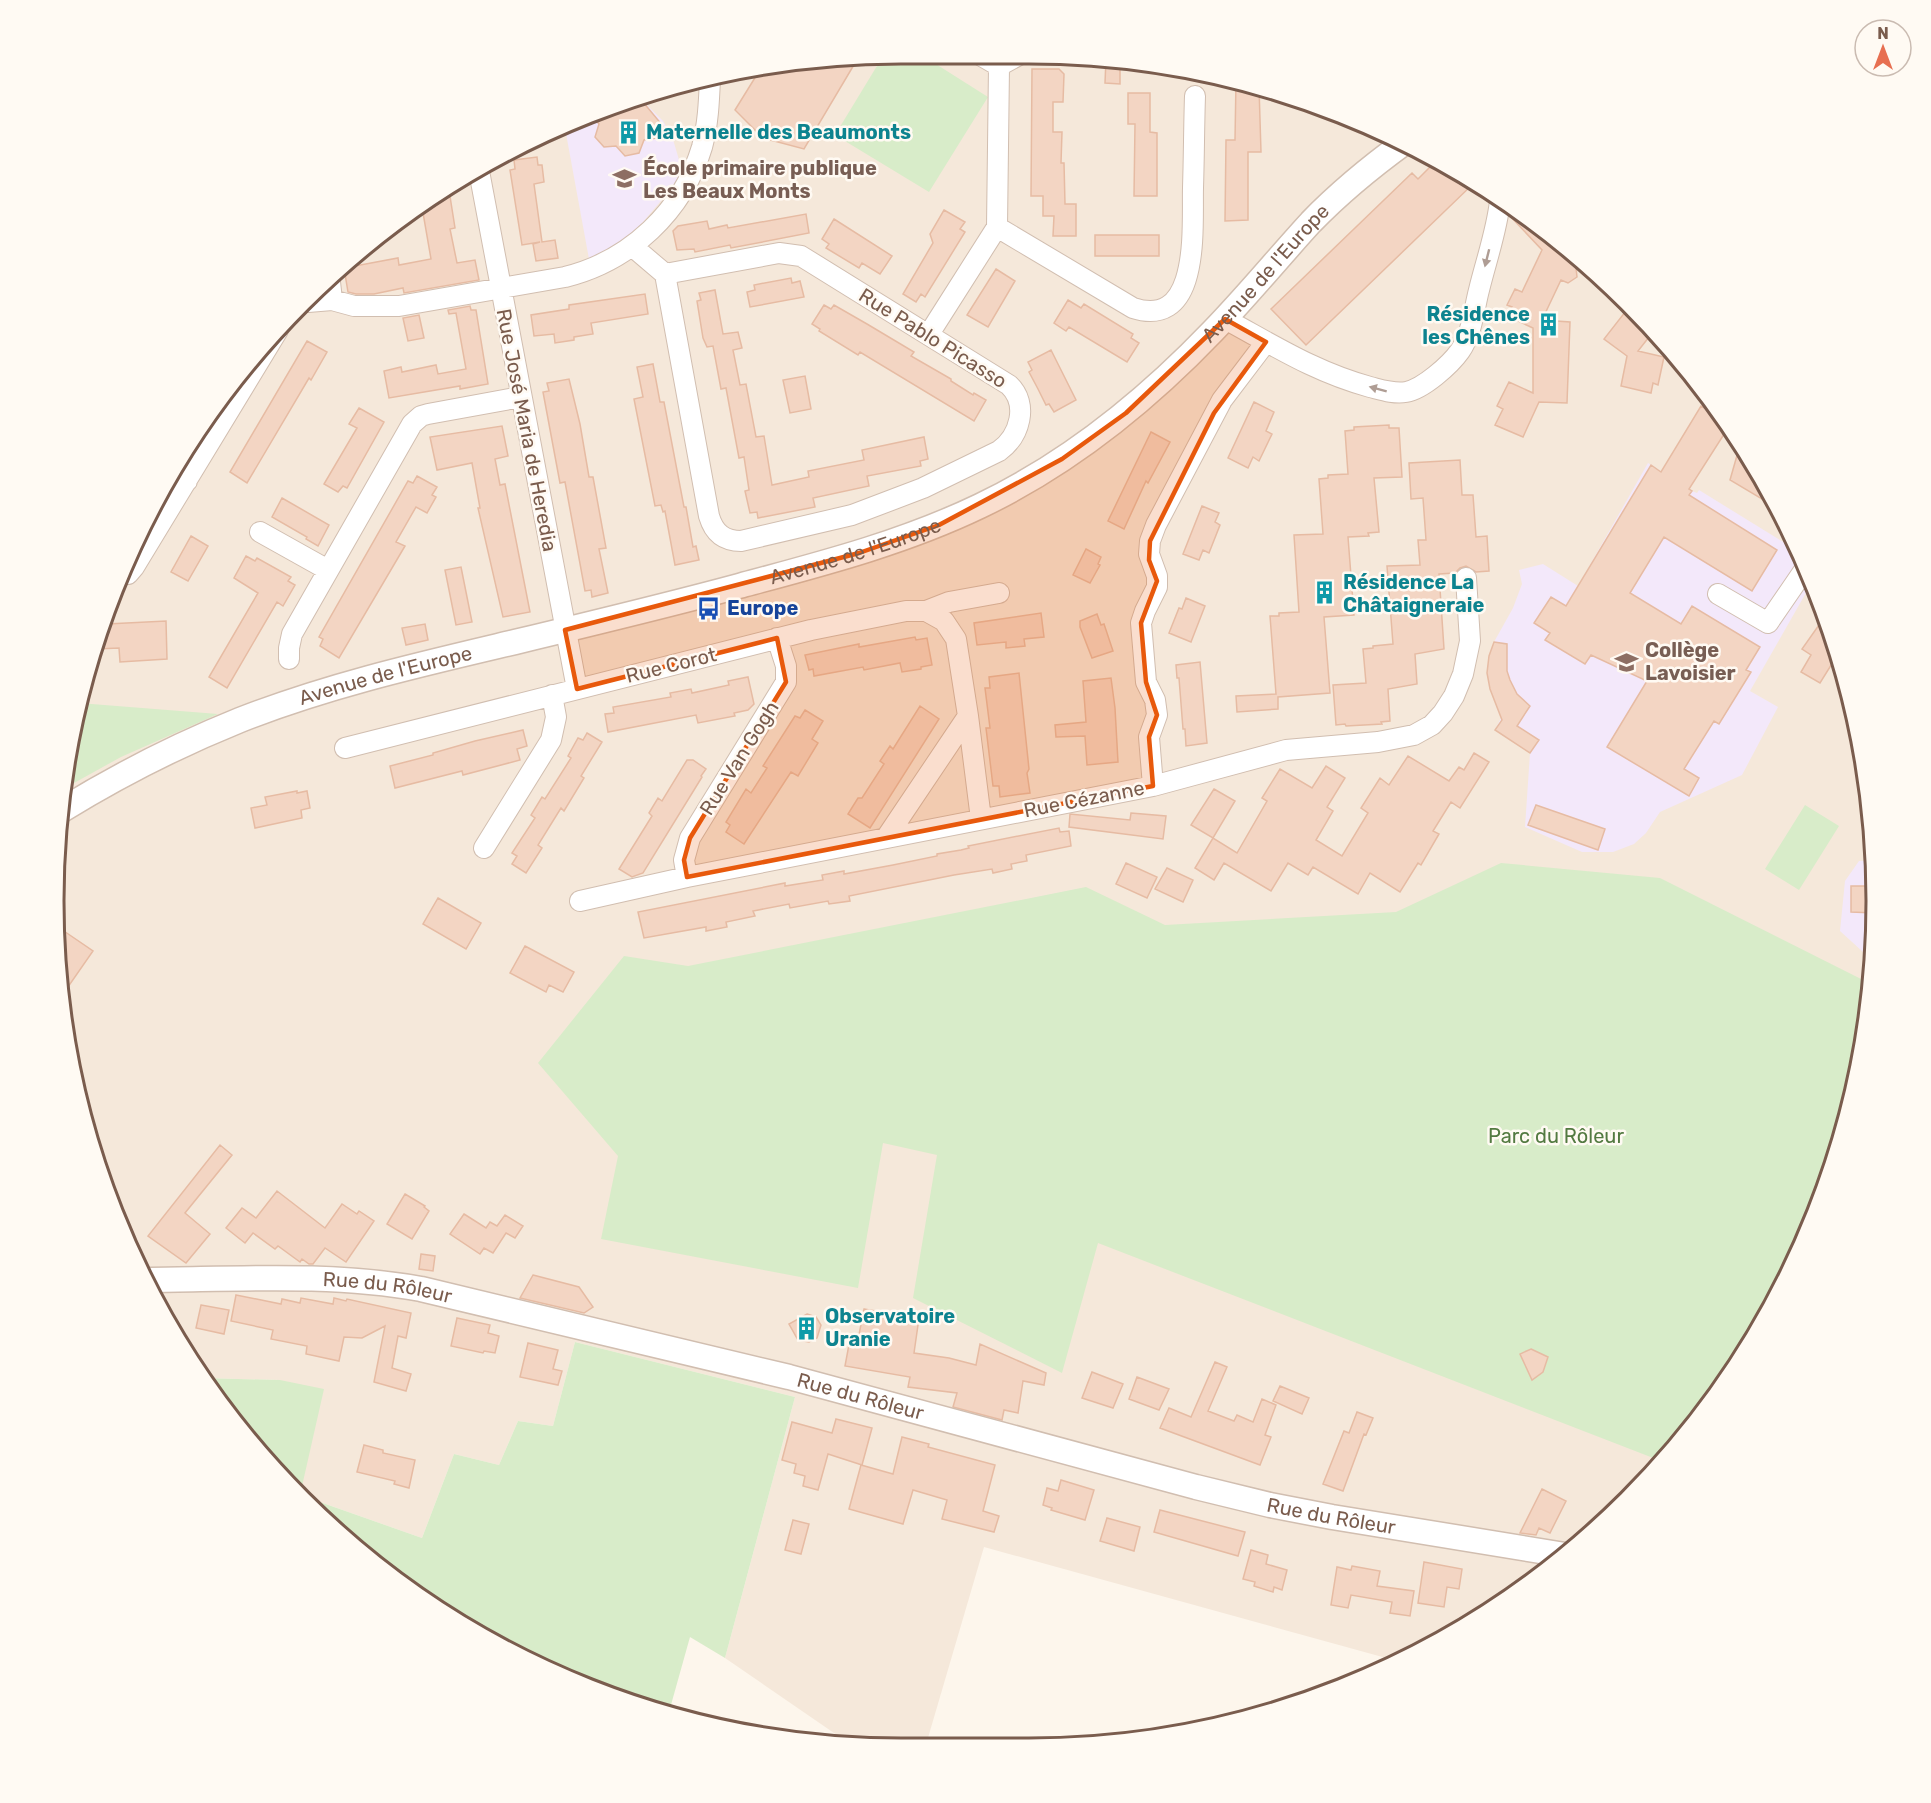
<svg xmlns="http://www.w3.org/2000/svg" width="1931" height="1803" font-family="Rubik,sans-serif">
	<style>
		.residential { fill: #f5e8da }
		.education { fill: #f3e8fa }
		.green { fill: #d8ecc9 }
		.building { fill: #f3d5c3; stroke: #e6bba3; stroke-width: 1.5 }
		.lines { fill: none; stroke-linecap: round; stroke-linejoin: round }
		.minor-casing { stroke: #d1beb0; stroke-width: 22 }
		.tertiary-casing { stroke: #d1beb0; stroke-width: 27 }
		.minor { stroke: #fff; stroke-width: 20 }
		.tertiary { stroke: #fff; stroke-width: 24 }
		.oneway { fill: #af9d94 }
		.marked { fill: #e8590c; fill-opacity: 0.2; stroke: #e8590c; stroke-width: 4.5; stroke-linejoin: round }
		.labels { text-anchor: middle; dominant-baseline: central; stroke-width: 5; stroke-linejoin: round; paint-order: stroke }
		.culture-label { font-size: 20px; font-weight: bold; fill: #0d838f; stroke: #fffaf3; text-anchor: start }
		.education-label { font-size: 20px; font-weight: bold; fill: #785e54; stroke: #fffaf3; text-anchor: start }
		.street-label { font-size: 20px; fill: #7a5c4d; stroke: #fffaf3 }
		.transit-label { font-size: 20px; font-weight: bold; fill: #164399; stroke: #fffaf3; text-anchor: start }
		.park-label { font-size: 20px; fill: #537a41; stroke: #fffaf3 }
		.rim { fill: none; stroke: #7a5c4d; stroke-width: 3 }
	</style>
	<rect width="100%" height="100%" fill="#fdf6ec"/>
	<!-- residential -->
	<path class="residential" d="M901 54 1085 56 1249 83 1405 142 1545 229 1666 342 1763 477 1832 629 1870 791 1875 957 1848 1121 1790 1276 1702 1417 1589 1538 1454 1635 1397 1661 984 1547 925 1748 901 1749 850 1744 725 1658 795 1397 575 1342 553 1426 518 1421 499 1465 454 1454 422 1538 300 1495 280 1380 201 1378 197 1372 99 1174 61 1012 56 846 83 682 167 478 264 343 386 229 527 141 736 70Z"/>
	<!-- education -->
	<path class="education" d="M644 102 663 121 672 136 682 170 671 189 643 222 627 237 609 250 589 259 565 128Z
		M1648 463 1692 491 1697 493 1699 490 1796 550 1811 584 1750 691 1778 707 1742 775 1660 812 1646 833 1634 844 1613 852H1582L1525 827 1530 753 1495 730 1503 714 1491 692 1488 667 1494 642 1513 608 1522 584 1519 570 1543 564 1578 586Z
		M1872 860 1875 957 1874 962 1840 931 1845 881 1859 861Z"/>
	<!-- green -->
	<path class="green" d="M901 54H920L988 97 929 192 835 135 883 56Z
		M79 703 218 714 121 757 65 788Z
		M1805 805 1839 826 1799 890 1765 869Z
		M1501 863 1660 878 1871 984 1848 1121 1790 1276 1702 1417 1661 1461 1098 1243 1062 1373 913 1298 937 1155 883 1143 858 1288 601 1239 618 1156 538 1063 624 956 688 966 1086 887 1165 925 1396 912Z
		M575 1342 795 1397 725 1658 690 1637 669 1712 577 1684 430 1606 302 1501 201 1378 280 1380 324 1389 300 1495 422 1538 454 1454 499 1465 518 1421 553 1426Z"/>
	<!-- building -->
	<path class="building" d="M858 58 804 149 763 138 735 110 761 68Z
		M1106 59 1120 62V84L1105 83Z
		M1032 69H1059L1064 74 1063 102H1053V132H1062L1061 163H1064L1065 204H1076V236H1053L1054 216H1043V196H1031Z
		M1236 81 1259 87 1261 152H1248V220L1225 221 1226 140H1235Z
		M1128 93H1150V132L1157 133V196H1134L1135 124H1128Z
		M643 102 663 126 656 138 644 140 639 153 625 156 616 146 604 147 595 137 599 124 594 118Z
		M537 157 538 165H542L544 182 534 184 542 242 555 240 558 258 536 261 533 244 540 242 522 245 510 170 515 169 514 160Z
		M1436 161 1473 184 1306 345 1271 309 1412 173 1418 179Z
		M449 190 455 228 450 229 457 263 475 260 479 280 404 293 403 288 374 294H356L348 292 344 268 398 258 399 265 431 259 422 207Z
		M1511 208 1545 229 1558 241 1554 245 1572 254 1578 260 1576 268 1577 277 1568 283 1561 280 1542 320 1570 322 1567 403 1539 402 1523 437 1495 425 1503 409 1497 406 1509 382 1533 393V328L1507 316 1512 307 1507 305 1515 289 1522 292 1542 250 1510 216Z
		M944 210 965 222 960 229 965 232 925 297 921 294 916 302 903 294 933 243 930 234Z
		M806 214 809 233 731 248 730 245 695 252 694 249 677 250 673 231 678 226 707 221 709 229 727 225 728 228Z
		M834 219 892 256 880 274 862 263 859 268 826 248 829 244 822 239Z
		M1095 235H1159V256H1095Z
		M996 269 1015 281 988 327 967 315Z
		M791 278 792 283 800 281 804 297 750 307 747 292 755 290 754 285Z
		M715 290 723 334 738 332 742 348 733 350 740 385 746 384 756 437 764 436 772 485 809 477 808 471 864 460 862 450 924 437 928 459 920 461 921 466 867 476 869 486 813 498 815 507 758 518 757 512 750 513 745 491 749 490 744 457 739 458 726 388 721 389 713 346 707 347 703 338 697 301 701 300 699 293Z
		M645 294 648 314 591 323 593 334 574 337V340L555 343 554 334 534 336 531 315 569 309V305Z
		M1068 300 1081 308 1084 304 1133 334 1131 338 1139 343 1127 362 1069 327 1066 331 1054 323Z
		M824 305 831 309 834 305 867 324 914 352 911 356 951 379V381L973 395 974 393 986 400 974 421 860 352 858 355 819 331 820 329 812 324Z
		M470 306 471 310H476L488 384 460 389V386L389 398 384 371 401 367 402 372 436 365 438 374 466 369 456 313 449 314 448 310Z
		M1629 307 1652 329 1647 336 1649 337 1638 351 1664 357 1658 385 1653 383 1651 393 1621 386 1627 356 1604 339Z
		M419 315 424 338 408 341 403 318Z
		M307 341 327 352 311 380 309 378 247 483 230 472Z
		M1051 350 1076 400 1054 412 1049 404 1046 405 1038 389 1029 372 1032 370 1028 362Z
		M653 364 660 402H664L684 507H686L693 547 696 546 699 560 675 565 665 511 663 512 661 505 655 506 634 399 643 397 637 367Z
		M805 376 811 409 790 413 783 380Z
		M569 379 580 424 589 477H593L606 548 599 549 608 593 592 597 591 590 585 591 565 482 560 483 543 392 549 391 547 383Z
		M1254 402 1274 412 1266 431 1272 434 1259 461 1253 457 1248 468 1228 458Z
		M1701 406 1721 418 1728 428 1689 489 1692 491 1689 495 1777 550 1752 591 1664 537 1630 593 1681 624 1692 606 1760 647 1746 670 1751 672 1719 724 1714 721 1684 769 1699 778 1689 796 1607 747 1647 681 1591 655 1585 664 1545 640 1550 633 1534 623 1551 597 1566 606 1651 465 1661 472Z
		M359 408 384 422 347 488 343 486 338 492 324 484 357 428 349 424Z
		M1389 425V428H1399L1402 477 1374 478 1379 532 1368 533 1369 536 1348 537 1354 615 1324 617 1330 693 1278 697V709L1237 712 1236 696 1276 694 1270 616H1279V613L1299 612 1294 535 1323 534 1319 479 1328 478V475L1348 474 1345 431 1354 430V427Z
		M502 426 508 456 495 459 500 485 505 484 530 612 503 617 478 508H480L472 463 437 470 430 437Z
		M1151 432 1170 442 1148 483 1146 481 1124 529 1108 521Z
		M1740 445 1763 477 1777 508 1730 480Z
		M1460 460 1462 495H1473L1476 537 1487 536 1489 571 1476 572 1466 566 1460 568 1455 573 1439 574 1444 649 1415 654 1417 684 1388 689 1390 721 1381 722 1382 724 1346 726 1345 724 1336 725 1333 685 1366 683 1363 649 1373 648V646L1393 644 1387 566 1420 565 1418 540H1426L1423 498 1411 499 1409 463Z
		M417 476 437 487 432 495 436 497 427 513 416 507 396 542 405 546 339 658 320 646 323 639 319 637 408 481 413 483Z
		M282 498 329 525 318 546 306 539 307 537 272 517Z
		M1202 506 1219 513 1215 522 1220 525 1209 553 1203 550 1199 560 1183 554Z
		M191 536 208 546 188 581 171 572Z
		M1086 549 1101 557 1098 564 1100 565 1090 583 1073 575Z
		M246 556 255 561 257 558 291 577 288 581 295 585 283 606 277 602 227 688 209 677 258 593 234 578Z
		M461 567 472 622 456 625 445 570Z
		M1186 598 1205 606 1191 642 1169 633 1179 608 1182 609Z
		M1041 613 1044 637 1024 639 1025 646 1006 648V642L977 645 974 623Z
		M1097 614 1101 625 1104 624 1113 651 1092 658 1080 627V621Z
		M1826 615 1832 629 1838 654 1820 683 1801 672 1811 655 1802 649Z
		M166 621 167 659 120 662 119 648 97 649 107 624Z
		M425 624 428 640 406 645 402 628Z
		M915 637 916 640 927 638 932 665 921 667V669L902 672 900 663 864 670 863 667 814 676 813 669 809 670 805 655 859 644V647Z
		M1494 642 1507 644V671L1510 680 1517 694 1530 706 1517 726 1539 740 1530 753 1495 730 1502 720 1490 689 1487 673 1489 656Z
		M1200 662 1207 743 1186 746 1185 729H1183L1179 678H1177L1176 665Z
		M1019 673 1029 769 1027 773 1030 793 1000 797 999 786H993L986 728H990L985 688H990L989 677Z
		M748 677 754 704 748 710 734 713 735 716 698 723 696 715 608 732 605 714 614 713 613 707 671 697 670 693 691 689 692 693 729 685 728 681Z
		M1111 678 1115 708 1118 762 1087 765 1085 736 1056 737 1055 725 1086 722 1083 681Z
		M920 706 939 719 870 828 848 814 858 798H862L884 764 880 761 890 746 893 749Z
		M805 710 823 721 812 739 818 743 798 776 791 772 744 844 726 832 730 825 726 822 746 789 751 793 767 768 763 766 795 716 800 718Z
		M523 730 527 746 517 749 520 760 463 775 462 771 395 788 390 766 433 755V753L475 741Z
		M587 733 602 742 581 776 584 778 564 811 561 808 538 845 542 848 526 873 512 864 517 856 512 853 535 818 531 815 542 797 545 799 571 758 568 756 578 738 583 740Z
		M1474 753 1489 762 1460 808 1451 802 1433 831 1439 834 1421 865 1418 863 1400 892 1370 873 1358 894 1313 867 1308 875 1288 863 1271 891 1224 863 1214 880 1195 868 1213 838 1237 853 1267 801 1262 798 1280 769 1312 788 1326 766 1345 778 1327 807 1333 811 1316 840 1342 856 1368 813 1361 808 1380 778 1389 785 1408 756 1449 781 1459 767 1464 770Z
		M687 760H693L706 769 701 776 702 777 643 873 632 877 619 869 652 816 649 813 658 798 662 801Z
		M1214 789 1235 801 1213 838 1191 825Z
		M297 791V793L307 791 310 808 301 810 302 818 255 828 251 808 267 805 265 797Z
		M1536 805 1605 829 1598 850 1528 825Z
		M1131 813 1166 816 1163 839 1069 827 1070 814 1130 820Z
		M1059 828 1060 832 1069 831 1071 846 1026 855 1027 861 1011 864 1012 869 993 873 992 869 954 875 849 896 850 901 829 904 828 901 790 908 789 904 753 911 755 916 726 922 727 927 706 931V927L644 938 638 912 785 883V886L823 880 822 875 844 871V874L893 865 937 856V854L961 850 969 848 968 846Z
		M1126 863 1157 877 1147 898 1116 884Z
		M1167 868 1193 880 1183 902 1155 889Z
		M1851 886H1873L1874 913 1851 912Z
		M438 898 481 923 466 949 423 924Z
		M58 927 93 951 61 997 60 964Z
		M525 946 574 972 563 992 549 985 546 992 510 973Z
		M220 1145 232 1155 185 1213 210 1234 186 1263 148 1236Z
		M277 1191 325 1228 342 1204 357 1214 359 1211 374 1221 346 1262 325 1248 313 1264H309L302 1259 300 1262 278 1246 275 1249 253 1233 245 1243 226 1228 242 1208 256 1218Z
		M405 1194 425 1206 424 1207 429 1211 412 1239 387 1224Z
		M464 1214 486 1228 490 1222 497 1226 505 1215 523 1226 515 1238 506 1233 493 1253 484 1248 480 1254 450 1234Z
		M421 1254 435 1256 433 1271 419 1269Z
		M533 1275 579 1287 593 1307 584 1313 520 1298Z
		M236 1295 281 1304 282 1299 300 1303 301 1298 333 1304 334 1298 346 1301 347 1299 411 1313 406 1338 398 1336 392 1368 411 1374 406 1391 374 1382 385 1326 362 1338 344 1337 339 1361 306 1354 307 1346 271 1339 273 1330 231 1321Z
		M201 1305 229 1310 224 1334 196 1328Z
		M864 1309 904 1316 905 1312 919 1318 914 1353 949 1358 976 1365 980 1344 1046 1373 1044 1385 1023 1381 1018 1413 1004 1410 1002 1420 953 1407 957 1393 908 1387 910 1377 845 1366 850 1339 858 1340Z
		M807 1314 816 1317 821 1325 817 1338 809 1342 798 1340 789 1324Z
		M457 1318 490 1325 488 1333 499 1336 495 1353 484 1351 483 1353 451 1346Z
		M528 1343 558 1350 553 1369 562 1371 558 1385 520 1377Z
		M1531 1349 1548 1357 1543 1372 1532 1380 1520 1354Z
		M1215 1362 1227 1367 1208 1411 1234 1421 1237 1415 1253 1422 1262 1399 1276 1405 1265 1435 1271 1437 1260 1465 1160 1428 1169 1408 1191 1417Z
		M1092 1372 1123 1384 1113 1408 1082 1398Z
		M1137 1377 1169 1389 1159 1410 1129 1399Z
		M1280 1386 1309 1398 1302 1414 1273 1401Z
		M1357 1412 1373 1418 1366 1435 1364 1434 1343 1491 1323 1484 1344 1431 1349 1433Z
		M836 1419 872 1428 862 1465 828 1454 818 1490 803 1486 805 1476 794 1473 796 1464 782 1460 792 1422 832 1433Z
		M902 1437 929 1444 928 1447 995 1465 983 1511 999 1516 994 1532 942 1519 947 1500 913 1490 903 1524 849 1509 861 1465 893 1474Z
		M364 1445 383 1450V1453L415 1460 409 1488 394 1484 395 1481 357 1472Z
		M1061 1480 1094 1490 1085 1520 1051 1510 1052 1508 1043 1505 1047 1488 1058 1491Z
		M1542 1489 1566 1501 1550 1533 1539 1528 1536 1535 1520 1533Z
		M1160 1510 1245 1532 1238 1556 1154 1532Z
		M1107 1518 1140 1527 1134 1551 1100 1541Z
		M793 1520 809 1524 801 1554 785 1550Z
		M1251 1550 1268 1555 1266 1564 1287 1570 1282 1590 1274 1587 1273 1592 1254 1586 1255 1582 1243 1579Z
		M1424 1562 1462 1569 1459 1589 1447 1587 1444 1607 1418 1603Z
		M1352 1566 1380 1571 1377 1586 1414 1591 1410 1616 1390 1613 1392 1602 1351 1595 1348 1608 1331 1605 1337 1567 1351 1570Z"/>
	<g class="lines">
		<defs>
			<path id="minor" d="M980 55 999 66 1019 55
				M479 171 577 689
				M997 227 1133 308C1201 330 1192 227 1193 188 1194 157 1194 126 1195 96
				M632 246 665 274
				M779 253 801 256 1009 385C1029 404 1020 436 999 451L923 488 852 515 741 541C724 541 714 533 709 516L665 274Z
				M332 300 354 306H399L565 277C630 261 683 211 702 147 708 125 709 102 710 79
				M308 302 332 300 330 282
				M1225 319C1275 346 1315 372 1370 387 1382 390 1394 394 1406 392 1423 389 1450 365 1460 351 1472 334 1474 309 1479 290 1486 261 1497 230 1500 201
				M929 334 997 227 999 66
				M175 467 187 481
				M260 532 328 570
				M128 574 134 567 278 330
				M1718 594 1768 623 1805 569
				M926 611 944 621 956 639 968 716 981 819
				M289 659V648L292 634 412 424 421 416 428 414 521 397
				M345 748 811 630 906 611H926L949 602 999 593
				M1153 786 1149 737 1157 715 1155 700 1146 682 1141 623 1145 611 1157 587V576L1149 554 1150 541 1156 525 1222 400 1266 342
				M886 838 968 716
				M484 848 551 740 556 717 552 695
				M687 877 684 860 690 838 786 682V666L777 638
				M580 901 687 877 1153 786 1286 750 1378 742 1414 735 1432 725 1443 713 1454 696 1463 674 1470 641 1466 578"/>
			<g id="tertiary">
				<path id="s1" d="M62 810C119 775 178 745 240 720 329 685 422 664 515 642 590 624 665 606 739 586 821 564 903 543 980 506 1068 464 1146 401 1213 331 1247 296 1278 258 1311 222 1340 192 1372 166 1405 142"/>
				<path id="s2" d="M151 1280C241 1279 333 1273 421 1289L789 1377 1196 1487 1270 1505 1332 1517 1565 1555"/>
			</g>
		</defs>
		<!-- minor casing -->
		<use href="#minor" class="minor-casing"/>
		<!-- tertiary casing -->
		<use href="#tertiary" class="tertiary-casing"/>
		<!-- minor -->
		<use href="#minor" class="minor"/>
		<!-- tertiary -->
		<use href="#tertiary" class="tertiary"/>
	</g>
	<!-- one-way arrows -->
	<defs><path id="oneway-solid" d="M-6-.8H1V-3.2L6.5 0L1 3.2V.8H-6Z" transform="scale(1.5)"/></defs>
	<g class="oneway">
		<use href="#oneway-solid" transform="translate(1487 258) rotate(104)"/>
		<use href="#oneway-solid" transform="translate(1378 389) rotate(-165)"/>
	</g>
	<!-- marked area -->
	<path class="marked" d="M1225 319 1266 342 1214 413 1150 541 1149 560 1157 581 1141 623 1146 682 1157 715 1149 737 1153 786 687 877 684 860 690 838 786 682 777 638 577 689 565 630 859 553 939 525 1062 459 1126 413Z"/>
	<!-- icons -->
	<defs>
		<symbol id="building-bare" viewBox="-9 -9 18 18"><path d="M-4-6H4V6H1V3H-1V6H-4ZM-2.5-4.3h1.7v1.8h-1.7ZM.8-4.3h1.7v1.8H.8ZM-2.5-1h1.7V.8h-1.7ZM.8-1h1.7V.8H.8Z" fill="#0f9aa8" stroke="#fffaf3" stroke-width="2.5" paint-order="stroke"/></symbol>
		<symbol id="school-bare" viewBox="-9 -9 18 18"><path d="M0-5L7-2L0 1L-7-2ZM-4 1L0 2.5L4 1V4Q0 6-4 4Z" fill="#8d6e63" stroke="#fffaf3" stroke-width="2.5" paint-order="stroke"/></symbol>
		<symbol id="bus-bare" viewBox="-9 -9 18 18"><path d="M-5-6H5V4H4V6H2V4H-2V6H-4V4H-5ZM-3.5-4V0h7V-4ZM-3.5 1.2v1.5H-2V1.2ZM2 1.2v1.5H3.5V1.2Z" fill="#1a4fb4" stroke="#fffaf3" stroke-width="2.5" paint-order="stroke"/></symbol>
	</defs>
	<g fill-rule="evenodd">
		<use href="#building-bare" x="612" y="116" width="33" height="33"/>
		<use href="#school-bare" x="608" y="162" width="33" height="33"/>
		<use href="#building-bare" x="1532" y="308" width="33" height="33"/>
		<use href="#building-bare" x="1308" y="576" width="33" height="33"/>
		<use href="#bus-bare" x="692" y="592" width="33" height="33"/>
		<use href="#school-bare" x="1610" y="646" width="33" height="33"/>
		<use href="#building-bare" x="790" y="1312" width="33" height="33"/>
	</g>
	<g class="labels">
		<!-- culture labels -->
		<g class="culture-label">
			<text x="646" y="132">Maternelle des Beaumonts</text>
			<text x="1530" y="314" text-anchor="end">Résidence<tspan x="1530" dy="23">les Chênes</tspan></text>
			<text x="1343" y="582">Résidence La<tspan x="1343" dy="23">Châtaigneraie</tspan></text>
			<text x="825" y="1316">Observatoire<tspan x="825" dy="23">Uranie</tspan></text>
		</g>
		<!-- education labels -->
		<g class="education-label">
			<text x="643" y="168">École primaire publique<tspan x="643" dy="23">Les Beaux Monts</tspan></text>
			<text x="1645" y="650">Collège<tspan x="1645" dy="23">Lavoisier</tspan></text>
		</g>
		<!-- street labels -->
		<g class="street-label">
			<text stroke="none"><textPath href="#s1" startOffset="1342">Avenue de l'Europe</textPath></text>
			<text transform="translate(933 338) rotate(32)">Rue Pablo Picasso</text>
			<text transform="translate(527 430) rotate(79)">Rue José Maria de Heredia</text>
			<text stroke="none"><textPath href="#s1" startOffset="838">Avenue de l'Europe</textPath></text>
			<text transform="translate(671 665) rotate(-14)">Rue Corot</text>
			<text stroke="none"><textPath href="#s1" startOffset="352">Avenue de l'Europe</textPath></text>
			<text transform="translate(739 758) rotate(-58)">Rue Van Gogh</text>
			<text transform="translate(1084 799) rotate(-11)">Rue Cézanne</text>
			<text stroke="none"><textPath href="#s2" startOffset="237">Rue du Rôleur</textPath></text>
			<text stroke="none"><textPath href="#s2" startOffset="723">Rue du Rôleur</textPath></text>
			<text stroke="none"><textPath href="#s2" startOffset="1209">Rue du Rôleur</textPath></text>
		</g>
		<!-- transit labels -->
		<g class="transit-label">
			<text x="727" y="608">Europe</text>
		</g>
		<!-- park labels -->
		<g class="park-label">
			<text x="1556" y="1136">Parc du Rôleur</text>
		</g>
	</g>
	<!-- crop -->
	<path d="M0 0H1931V1803H0ZM901 64H1029A837 837 0 0 1 1866 901V901A837 837 0 0 1 1029 1738H901A837 837 0 0 1 64 901V901A837 837 0 0 1 901 64Z" fill="#fffaf3" fill-rule="evenodd"/>
	<path class="rim" d="M901 64H1029A837 837 0 0 1 1866 901V901A837 837 0 0 1 1029 1738H901A837 837 0 0 1 64 901V901A837 837 0 0 1 901 64Z"/>
	<!-- north arrow -->
	<g transform="translate(1883 48)"><circle r="28" fill="#fffaf3" stroke="#cabbb1" stroke-width="1.5"/>
	<path d="M0-4.5L10 22L0 15L-10 22Z" fill="#e76f51"/>
	<text y="-9" font-size="16" font-weight="bold" text-anchor="middle" fill="#7a5c4d">N</text>
	</g>
</svg>
